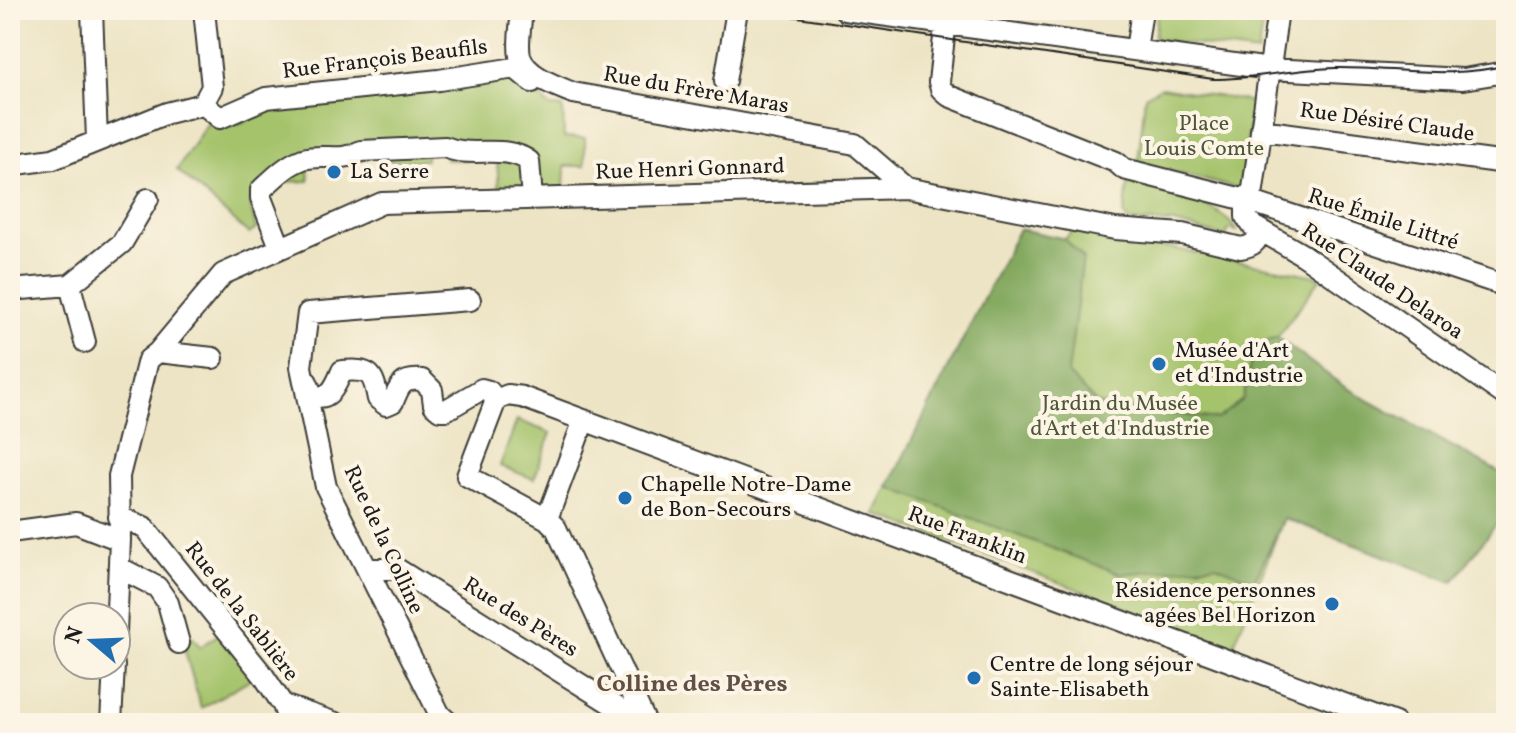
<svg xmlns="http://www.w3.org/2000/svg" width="1516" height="733" font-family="Vollkorn,serif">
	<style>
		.green { fill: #a4c36b; stroke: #607044; stroke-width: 2 }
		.forest { fill: #83a95f; stroke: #50623e; stroke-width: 2 }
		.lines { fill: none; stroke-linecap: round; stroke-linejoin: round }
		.minor-casing { stroke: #3b3a35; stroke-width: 24 }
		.minor { stroke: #fff; stroke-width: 20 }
		.tram { stroke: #1c1c1c; stroke-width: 2 }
		.poi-dot { fill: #1f6fb2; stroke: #fcf5e5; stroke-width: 3 }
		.labels { text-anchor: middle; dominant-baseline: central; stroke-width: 8; stroke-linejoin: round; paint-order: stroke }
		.street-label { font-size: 22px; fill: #1c1c1c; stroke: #fcf5e5 }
		.park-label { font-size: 22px; fill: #4c5638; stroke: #fcf5e5 }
		.poi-label { font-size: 22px; fill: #1c1c1c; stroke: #fcf5e5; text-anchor: start }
		.neighbourhood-label { font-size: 24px; font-weight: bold; fill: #614e44; stroke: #fcf5e5 }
	</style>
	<rect width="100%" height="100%" fill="#fcf5e5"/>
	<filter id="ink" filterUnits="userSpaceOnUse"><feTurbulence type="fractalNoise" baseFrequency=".0125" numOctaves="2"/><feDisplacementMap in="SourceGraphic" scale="16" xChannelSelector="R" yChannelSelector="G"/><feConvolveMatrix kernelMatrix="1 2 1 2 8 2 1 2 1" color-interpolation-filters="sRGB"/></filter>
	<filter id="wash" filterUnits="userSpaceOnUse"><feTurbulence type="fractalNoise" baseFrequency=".006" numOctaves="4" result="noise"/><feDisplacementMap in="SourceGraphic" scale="32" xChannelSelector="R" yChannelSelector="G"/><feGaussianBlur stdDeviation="1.8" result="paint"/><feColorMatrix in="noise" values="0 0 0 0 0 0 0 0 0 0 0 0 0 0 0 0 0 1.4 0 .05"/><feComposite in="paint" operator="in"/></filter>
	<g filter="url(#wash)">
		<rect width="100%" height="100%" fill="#ede4c5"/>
		<!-- green -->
		<path class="green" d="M1158 10H1264L1258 53 1154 39Z
			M513 76 551 107 563 108 564 137 585 138V166H565L564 190 499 193 497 159 445 160V152L426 153V160L381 162 380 154 308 164 309 181 280 182 255 189 250 202 256 229 249 234 177 170 208 122 216 128 243 122 265 104Z
			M1161 87 1253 102 1240 189 1138 163 1145 96Z
			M1128 183C1160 191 1219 199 1236 231L1229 229 1226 237 1174 223 1128 221 1124 215Z
			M1019 229 1065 239 1073 230H1076L1316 276 1320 279 1277 338 1346 388 1506 476V511L1453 582 1284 518 1233 647 875 514Z
			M517 420 551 433 534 479 500 466Z
			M220 633 254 677 201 708 183 644 193 637 200 647Z"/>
		<!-- forest -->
		<path class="forest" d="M1019 229 1065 239 1083 258 1068 374 1097 404 1217 419 1243 399 1254 346 1276 337 1346 388 1506 476V511L1453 582 1284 518 1254 581 1216 565 1121 574 888 487Z"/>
	</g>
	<g filter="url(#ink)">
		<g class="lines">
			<defs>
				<path id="minor" d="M92 10 97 140
					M522 10C521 24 517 43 520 56 526 76 556 86 573 93L855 144 906 188
					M845 10 1270 69 1463 79 1506 72
					M947 10 939 82 941 89 949 96 1116 162 1124 169 1246 200 1506 286
					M1136 50 1142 10
					M725 81 737 10
					M203 104 220 118 266 98 439 80 515 68 532 82
					M203 104 212 87 204 10
					M1261 130 1506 163
					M10 165 53 159 167 113 203 104
					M1246 200V217L1253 226 1303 255 1506 396
					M1246 200 1253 189 1278 10
					M280 247 261 198V190C274 178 286 165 303 159 324 153 340 163 361 151L445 147C472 159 504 143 529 161L532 199
					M70 285 122 243 148 199
					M70 285 85 342
					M10 290 70 285
					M158 352 213 358
					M307 382 312 395C330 402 336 385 342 371 371 369 373 373 378 399L386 405 393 402C400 384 403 378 422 380L432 390 434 405 440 410H446L482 389 489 391 496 400
					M119 517 144 527 263 675 283 705 289 723
					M547 519 584 420
					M10 532 76 523 120 540
					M120 568 157 587 168 603 179 643
					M368 569H397L642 723
					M116 632 120 540 119 476 148 360 158 352 223 274 382 203 906 188 1115 229 1182 234 1241 248C1252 246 1257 243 1260 231
					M283 705 336 723
					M10 720 13 723
					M111 723 114 665
					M449 723 440 715 326 487 301 367 308 313 470 300
					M646 723 556 528 547 519 467 476 496 400 508 395 522 397 1395 723"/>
			</defs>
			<!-- minor casing -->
			<use href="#minor" class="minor-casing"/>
			<!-- minor -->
			<use href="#minor" class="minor"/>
			<!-- tram -->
			<path class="tram" d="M752 10 1213 79C1254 79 1294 69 1335 68 1392 67 1450 80 1506 65"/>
		</g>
	</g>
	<!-- markers -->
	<g class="poi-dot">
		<circle cx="334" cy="172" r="8"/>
		<circle cx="1159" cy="364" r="8"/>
		<circle cx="625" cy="498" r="8"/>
		<circle cx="1332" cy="604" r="8"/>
		<circle cx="974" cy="678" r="8"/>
	</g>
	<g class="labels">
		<!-- street labels -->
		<g class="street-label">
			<text transform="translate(385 60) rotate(-7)">Rue François Beaufils</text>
			<text transform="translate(696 91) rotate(10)">Rue du Frère Maras</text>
			<text transform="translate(1387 123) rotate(8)">Rue Désiré Claude</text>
			<text transform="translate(690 170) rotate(-2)">Rue Henri Gonnard</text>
			<text transform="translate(1383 220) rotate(18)">Rue Émile Littré</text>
			<text transform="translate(1382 282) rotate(34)">Rue Claude Delaroa</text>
			<text transform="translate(967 536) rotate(21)">Rue Franklin</text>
			<text transform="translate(383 540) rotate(65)">Rue de la Colline</text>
			<text transform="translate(241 612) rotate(52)">Rue de la Sablière</text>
			<text transform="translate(520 618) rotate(32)">Rue des Pères</text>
		</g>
		<!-- park labels -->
		<g class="park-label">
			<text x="1204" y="124">Place<tspan x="1204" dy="25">Louis Comte</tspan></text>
			<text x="1120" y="404">Jardin du Musée<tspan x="1120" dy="25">d'Art et d'Industrie</tspan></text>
		</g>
		<!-- poi labels -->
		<g class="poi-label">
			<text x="350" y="172">La Serre</text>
			<text x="1175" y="351">Musée d'Art<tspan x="1175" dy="25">et d'Industrie</tspan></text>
			<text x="641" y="485">Chapelle Notre-Dame<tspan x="641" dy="25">de Bon-Secours</tspan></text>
			<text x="1316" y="591" text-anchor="end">Résidence personnes<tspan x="1316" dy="25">agées Bel Horizon</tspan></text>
			<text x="990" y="665">Centre de long séjour<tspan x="990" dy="25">Sainte-Elisabeth</tspan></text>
		</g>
		<!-- neighbourhood labels -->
		<g class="neighbourhood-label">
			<text x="692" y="685">Colline des Pères</text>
		</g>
	</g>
	<!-- margin -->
	<rect width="1516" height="733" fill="none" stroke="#fcf5e5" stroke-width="40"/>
	<!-- north arrow -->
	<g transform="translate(92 641) rotate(289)"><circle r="38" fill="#fcf5e5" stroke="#a29e95" stroke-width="2"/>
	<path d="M0-6L14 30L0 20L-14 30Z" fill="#1f6fb2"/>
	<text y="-12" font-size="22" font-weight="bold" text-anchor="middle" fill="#1c1c1c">N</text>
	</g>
</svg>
